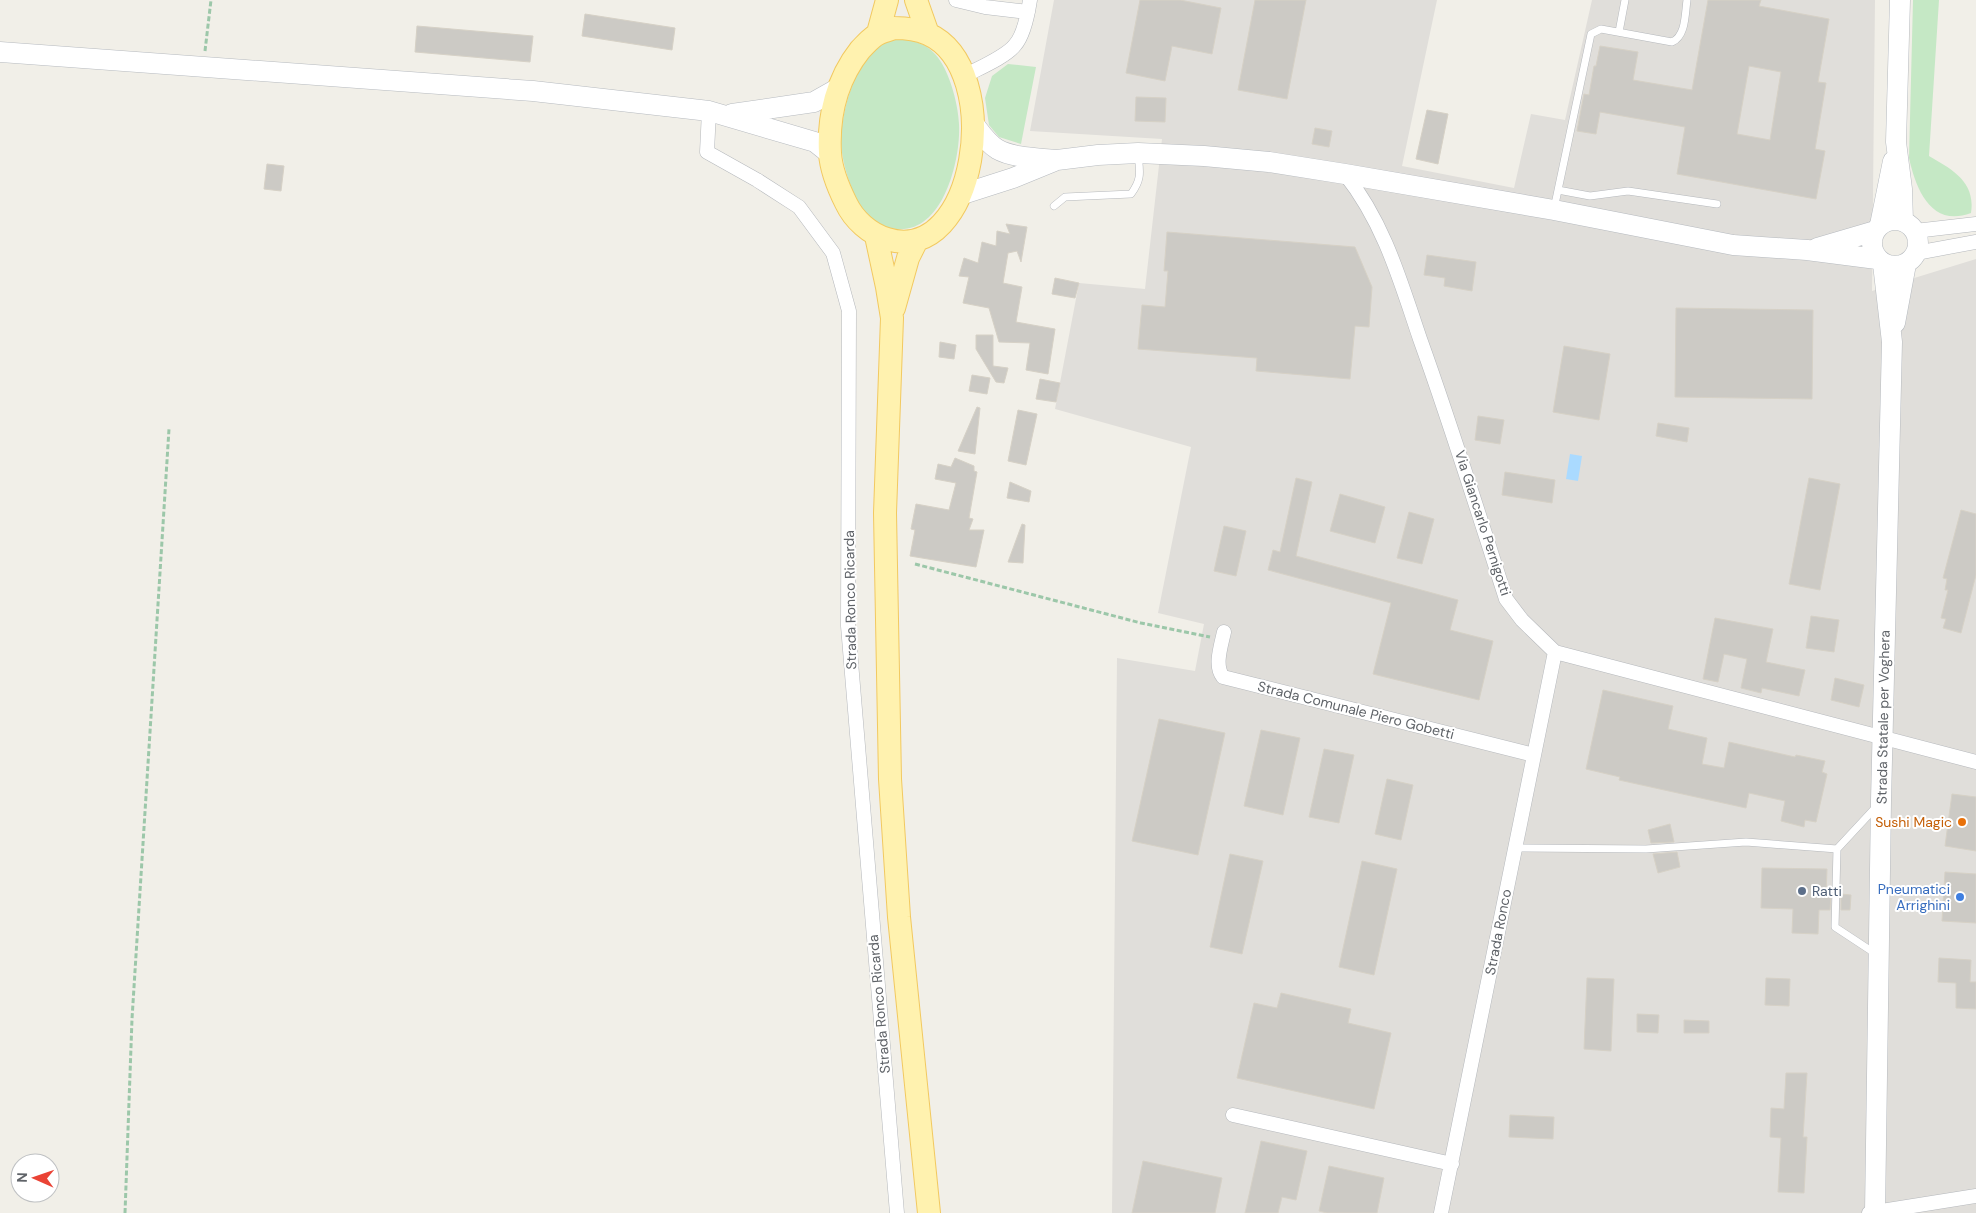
<svg xmlns="http://www.w3.org/2000/svg" width="1976" height="1213" font-family="'DM Sans',sans-serif">
	<style>
		.industrial { fill: #e0deda }
		.green { fill: #c5e8c5 }
		.water { fill: #aadaff }
		.building { fill: #cccac5; stroke: #d6d1c6; fill-rule: evenodd }
		.lines { fill: none; stroke-linecap: round; stroke-linejoin: round }
		.service-casing { stroke: #b5b8bc; stroke-width: 8 }
		.minor-casing { stroke: #b5b8bc; stroke-width: 15 }
		.secondary-casing { stroke: #b6babf; stroke-width: 21 }
		.primary-casing { stroke: #f2c960; stroke-width: 24 }
		.path { stroke: #9cc7a9; stroke-width: 3; stroke-dasharray: 5 2.5; stroke-linecap: butt }
		.service { stroke: #fff; stroke-width: 7 }
		.minor { stroke: #fff; stroke-width: 14 }
		.secondary { stroke: #fff; stroke-width: 20 }
		.primary { stroke: #fff2af; stroke-width: 22 }
		.food-dot { fill: #e8710a; stroke: #fff; stroke-width: 2 }
		.service-dot { fill: #5c6f8a; stroke: #fff; stroke-width: 2 }
		.shop-dot { fill: #3f7fe0; stroke: #fff; stroke-width: 2 }
		.labels { text-anchor: middle; dominant-baseline: central; stroke-width: 4; stroke-linejoin: round; paint-order: stroke }
		.street-label { font-size: 14px; fill: #5f6368; stroke: #fff }
		.food-label { font-size: 14px; fill: #c56008; stroke: #fff; text-anchor: end }
		.shop-label { font-size: 14px; fill: #366cbe; stroke: #fff; text-anchor: end }
		.service-label { font-size: 14px; fill: #4e5e75; stroke: #fff; text-anchor: start }
	</style>
	<rect width="100%" height="100%" fill="#f1efe8"/>
	<!-- industrial -->
	<path class="industrial" d="M1054 0H1437L1402 166 1514 188 1531 114 1565 120 1592 0H1875L1872 291 1976 259V1213H1112L1117 658 1195 671 1204 624 1158 613 1191 447 1055 409 1079 283 1145 289 1162 139 1030 131Z"/>
	<!-- green -->
	<path class="green" d="M1913 0H1939L1929 156C1951 169 1976 181 1971 213 1931 228 1916 189 1909 158Z
		M901 39C914 40 926 44 935 54 949 69 958 103 959 124 961 157 945 226 904 229 894 230 881 227 872 220 854 206 840 160 841 137 843 108 855 59 883 44 888 41 895 40 901 39Z
		M1008 64 1036 67 1021 144 999 137 989 125 985 98 992 76Z"/>
	<!-- water -->
	<path class="water" d="M1570 454 1582 456 1578 481 1566 479Z"/>
	<!-- building -->
	<path class="building" d="M1140 0H1180L1221 8 1212 54 1172 46 1165 81 1126 73Z
		M1255 0H1306L1287 99 1238 90Z
		M1708 0H1761L1759 6 1829 19 1818 82 1826 83 1815 149 1825 151 1816 199 1677 174 1685 127 1600 112 1596 134 1577 131 1584 94 1589 95 1594 66H1596L1600 46 1638 52 1633 80 1692 90ZM1749 66 1781 72 1770 140 1737 134Z
		M585 14 675 28 672 50 582 36Z
		M417 26 533 36 530 62 415 52Z
		M1136 97 1166 98 1165 122 1135 121Z
		M1427 110 1448 114 1438 164 1416 159Z
		M1315 128 1332 131 1329 147 1312 144Z
		M267 164 284 166 281 191 264 189Z
		M1006 224 1027 227 1021 262 1017 251 1008 253 1003 283 1022 287 1016 322 1055 329 1048 374 1026 370 1030 343 999 342 989 308 963 303 969 277 959 276 964 258 978 263 982 242 996 246 997 231 1010 234Z
		M1167 232 1355 247 1372 287 1369 327 1355 326 1350 379 1256 371 1257 358 1138 349 1142 305 1165 307 1168 271H1164Z
		M1427 255 1476 262 1472 291 1444 286 1445 278 1424 275Z
		M1055 278 1079 283 1075 298 1052 294Z
		M1676 308 1813 310 1812 399 1675 397Z
		M976 335H993V366L1008 368 1004 383 996 382 976 349Z
		M940 342 956 345 954 359 939 357Z
		M1564 346 1610 354 1599 420 1553 412Z
		M972 375 990 378 987 394 969 391Z
		M1040 379 1060 383 1056 402 1036 399Z
		M977 407 980 408 975 454 958 451Z
		M1018 410 1037 414 1026 465 1008 461Z
		M1478 416 1504 420 1500 444 1475 440Z
		M1658 423 1689 428 1687 442 1656 436Z
		M955 458 974 466V471L977 472 969 518 973 519 969 530H984L976 567 910 556 915 530 911 529 916 504 949 510 956 483 935 479 938 464 951 467Z
		M1505 472 1555 480 1552 503 1502 495Z
		M1296 478 1312 482 1296 556 1458 600 1450 630 1493 641 1479 700 1373 674 1391 603 1268 570 1273 550 1280 552Z
		M1809 478 1840 484 1820 590 1789 584Z
		M1010 482 1031 491 1029 502 1007 498Z
		M1340 494 1385 507 1375 543 1330 531Z
		M1961 510 1976 514V575L1961 633 1943 628 1946 619 1941 618 1948 590H1945L1947 579 1943 578Z
		M1409 512 1434 519 1422 564 1397 558Z
		M1022 524 1025 525 1023 563 1008 562Z
		M1224 526 1246 531 1236 576 1214 571Z
		M1811 616 1839 620 1834 652 1806 648Z
		M1715 618 1773 629 1766 662 1805 670 1799 696 1762 688 1761 693 1741 688 1747 659 1724 654 1718 682 1703 679Z
		M1835 678 1864 685 1859 707 1831 700Z
		M1603 690 1673 706 1668 729 1707 738 1702 764 1724 768 1729 742 1795 757 1796 755 1825 761 1822 772 1827 774 1816 822 1805 820 1804 827 1781 821 1785 801 1749 793 1746 808 1619 780 1620 777 1586 769Z
		M1159 719 1225 733 1198 855 1132 841Z
		M1261 730 1300 738 1283 815 1244 806Z
		M1324 749 1354 755 1339 823 1309 817Z
		M1387 779 1413 785 1401 840 1375 834Z
		M1952 794 1976 797V851L1945 846Z
		M1670 824 1674 842 1651 843 1648 830Z
		M1677 852 1680 867 1658 873 1653 854Z
		M1230 854 1263 861 1242 954 1210 947Z
		M1362 861 1397 869 1374 975 1339 967Z
		M1762 868 1827 869 1826 894H1831L1830 910H1819L1818 934 1792 933 1793 909 1761 908Z
		M1945 872 1976 874V923L1942 921Z
		M1841 894 1851 895 1850 910H1841Z
		M1939 958 1971 960 1970 982H1976V1009L1956 1008V983L1938 982Z
		M1587 978 1614 979 1611 1051 1584 1049Z
		M1766 978 1790 979 1789 1006 1765 1005Z
		M1281 993 1351 1009 1348 1023 1391 1033 1374 1109 1237 1078 1254 1003 1277 1008Z
		M1637 1014 1659 1015 1658 1033 1637 1032Z
		M1684 1020 1709 1021V1033H1684Z
		M1786 1073H1807L1803 1137H1807L1804 1193 1778 1192 1781 1138 1770 1137 1771 1108 1784 1109Z
		M1510 1115 1554 1117 1553 1139 1509 1137Z
		M1261 1141 1307 1151 1296 1200 1282 1197 1278 1213H1245Z
		M1143 1161 1222 1178 1215 1213H1132Z
		M1329 1166 1384 1178 1377 1213H1327L1319 1211Z"/>
	<g class="lines">
		<defs>
			<path id="service" d="M1619 32 1625 0
				M1558 190 1590 196 1628 191 1717 204
				M1054 206 1065 197 1131 194C1142 179 1140 172 1138 154
				M1554 209 1591 34 1601 29 1672 42C1686 36 1685 14 1687 0
				M1876 807 1837 849 1835 927 1876 954
				M1514 848 1646 849 1746 842 1837 849"/>
			<path id="minor" d="M956 0 985 7 1028 12
				M964 76C977 69 1006 57 1015 45 1024 35 1028 13 1030 0
				M709 111 707 152 757 180 799 207 833 253 849 311 848 626 897 1213
				M1345 174C1384 223 1400 280 1420 339 1451 425 1478 512 1506 599L1522 620 1555 652 1976 762
				M1915 231 1976 224
				M1916 253 1976 242
				M1224 632C1221 646 1214 666 1223 677L1534 755
				M1233 1115 1452 1164
				M1441 1213 1555 652
				M1869 1213 1976 1196"/>
			<path id="secondary" d="M1900 0 1896 142 1902 189 1903 221
				M0 52 533 91 709 111 815 142 830 154
				M732 114 814 102 837 89
				M973 123C980 132 987 143 997 149 1013 158 1036 158 1055 160
				M960 195 1013 178 1057 160 1098 155 1138 153 1204 156 1269 162 1345 174 1554 210 1733 245 1807 250 1877 259
				M1872 243a23 23 0 1 1 46 0a23 23 0 1 1-46 0Z
				M1880 225 1893 161
				M1817 248 1875 231
				M1895 323 1906 264
				M1875 1213 1881 801 1892 342 1883 264"/>
			<path id="primary" d="M916 0 928 34
				M894 28C906 28 917 29 928 34 1006 69 976 267 887 239 870 234 854 220 846 203 838 187 831 170 830 153 828 116 837 79 860 50 866 44 872 36 880 33 884 31 890 30 894 28Z
				M878 33 887 0
				M876 236 887 287 892 318 885 513 890 779 899 917 929 1213
				M894 308 908 258 917 240"/>
		</defs>
		<!-- service casing -->
		<use href="#service" class="service-casing"/>
		<!-- minor casing -->
		<use href="#minor" class="minor-casing"/>
		<!-- secondary casing -->
		<use href="#secondary" class="secondary-casing"/>
		<!-- primary casing -->
		<use href="#primary" class="primary-casing"/>
		<!-- path -->
		<path class="path" d="M205 51 211 0
			M915 564 1141 623 1210 637
			M125 1213 132 1019 169 429"/>
		<!-- service -->
		<use href="#service" class="service"/>
		<!-- minor -->
		<use href="#minor" class="minor"/>
		<!-- secondary -->
		<use href="#secondary" class="secondary"/>
		<!-- primary -->
		<use href="#primary" class="primary"/>
	</g>
	<!-- markers -->
	<circle class="food-dot" cx="1962" cy="822" r="5"/>
	<circle class="service-dot" cx="1802" cy="891" r="5"/>
	<circle class="shop-dot" cx="1960" cy="897" r="5"/>
	<g class="labels">
		<!-- street labels -->
		<g class="street-label">
			<text transform="translate(1483 523) rotate(72)">Via Giancarlo Pernigotti</text>
			<text transform="translate(850 600) rotate(-91)">Strada Ronco Ricarda</text>
			<text transform="translate(1356 710) rotate(14)">Strada Comunale Piero Gobetti</text>
			<text transform="translate(1883 717) rotate(-89)">Strada Statale per Voghera</text>
			<text transform="translate(1498 932) rotate(-79)">Strada Ronco</text>
			<text transform="translate(879 1004) rotate(-95)">Strada Ronco Ricarda</text>
		</g>
		<!-- food labels -->
		<g class="food-label">
			<text x="1952" y="822">Sushi Magic</text>
		</g>
		<!-- shop labels -->
		<g class="shop-label">
			<text x="1950" y="889">Pneumatici<tspan x="1950" dy="16">Arrighini</tspan></text>
		</g>
		<!-- service labels -->
		<g class="service-label">
			<text x="1812" y="891">Ratti</text>
		</g>
	</g>
	<!-- north arrow -->
	<g transform="translate(35 1178) rotate(272)"><circle r="24" fill="#ffffff" stroke="#bfc1c3"/>
	<path d="M0-4L9 19L0 12L-9 19Z" fill="#ea4335"/>
	<text y="-8" font-size="14" font-weight="bold" text-anchor="middle" fill="#5f6368">N</text>
	</g>
</svg>
